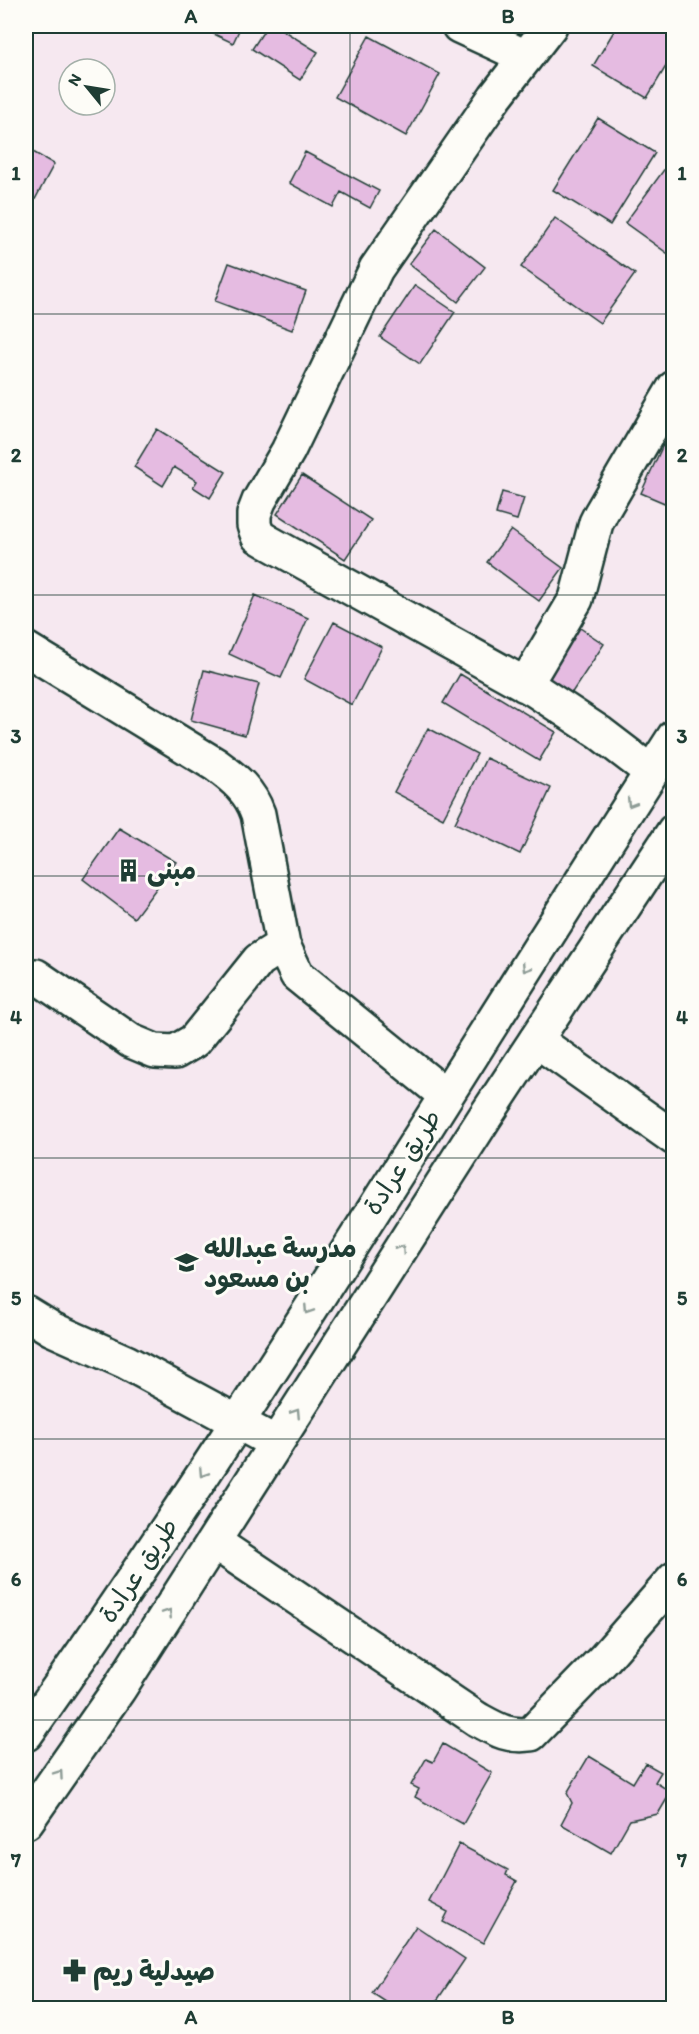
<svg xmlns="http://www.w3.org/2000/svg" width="699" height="2034" font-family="Itim,'Playpen Sans Arabic',sans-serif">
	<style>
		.building { fill: #e5bbe1; stroke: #1f3d34; stroke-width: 1.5 }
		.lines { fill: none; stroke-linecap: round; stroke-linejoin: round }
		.minor-casing { stroke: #1f3d34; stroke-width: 38 }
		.major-casing { stroke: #1f3d34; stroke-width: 38 }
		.minor { stroke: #fdfcf7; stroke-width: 33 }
		.major { stroke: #fdfcf7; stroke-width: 33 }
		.oneway { stroke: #8e9c96 }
		.grid { fill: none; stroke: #1f3d34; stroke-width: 1.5; stroke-opacity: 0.55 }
		.labels { text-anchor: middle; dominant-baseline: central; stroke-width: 6; stroke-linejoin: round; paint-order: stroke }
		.poi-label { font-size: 26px; font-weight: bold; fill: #1f3d34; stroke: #fdfcf7; text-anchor: start }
		.street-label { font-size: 26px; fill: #1f3d34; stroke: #fdfcf7 }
		.neatline { fill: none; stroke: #1f3d34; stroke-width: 2 }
		.grid-label { font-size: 20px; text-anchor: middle; font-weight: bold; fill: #1f3d34 }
	</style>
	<rect width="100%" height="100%" fill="#f6e8f0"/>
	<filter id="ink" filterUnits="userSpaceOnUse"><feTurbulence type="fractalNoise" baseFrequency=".0167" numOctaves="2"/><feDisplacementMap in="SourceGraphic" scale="12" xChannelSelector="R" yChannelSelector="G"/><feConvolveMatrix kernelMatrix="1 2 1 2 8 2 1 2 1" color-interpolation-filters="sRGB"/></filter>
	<g filter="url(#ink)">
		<!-- building -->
		<path class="building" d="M197 26H241L233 43Z
			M267 26H276L318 52 300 80 252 49Z
			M617 26H658L674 35V53L647 98 593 66Z
			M369 36 440 74 406 136 335 97Z
			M598 118 655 153 610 225 553 190Z
			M26 148 54 164 33 203 26 200Z
			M305 152 379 191 370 208 341 192 333 207 289 183Z
			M674 156V258L625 223Z
			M555 218 635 274 600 323 521 267Z
			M436 229 485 267 458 302 409 264Z
			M229 263 306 291 292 330 215 301Z
			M415 285 455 312 420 364 380 337Z
			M157 429 226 472 210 498 193 487 197 481 174 467 163 486 134 467Z
			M663 445 674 450V507L641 493Z
			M302 475 371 520 345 559 277 514Z
			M502 492 524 498 517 520 496 514Z
			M511 530 563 568 539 601 487 562Z
			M255 595 308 618 281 678 229 654Z
			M556 612 604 644 569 697 521 665Z
			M334 622 382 647 352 705 304 679Z
			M204 670 259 684 245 735 191 720Z
			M460 674 556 732 539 761 443 703Z
			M428 728 477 754 443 818 394 792Z
			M486 758 551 788 520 854 455 823Z
			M119 828 176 862 134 918 83 879Z
			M443 1744 492 1773 463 1824 415 1797 419 1789 411 1785 426 1759 433 1762Z
			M589 1756 633 1783 645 1763 661 1772 655 1782 671 1792 658 1814 630 1820 611 1853 561 1824 572 1803 567 1793Z
			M459 1844 508 1870 506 1875 517 1881 483 1943 443 1922 448 1912 429 1902Z
			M416 1926 465 1959 432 2008H395L372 1993Z"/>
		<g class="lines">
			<defs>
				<path id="minor" d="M459 26 526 57
					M550 26 495 97 376 269 288 451 259 501 254 514V525L258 536 268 542 535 690 600 733 651 772
					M26 649 216 765C235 779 250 791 258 814L283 945 297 975 445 1095
					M525 685 576 599 596 523 601 513 674 388
					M36 976 131 1041 155 1051 175 1052 194 1041 259 960 283 945
					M536 1040 674 1138
					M26 1313 52 1329 126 1362 276 1443
					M214 1542 477 1719C497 1730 508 1737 531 1734L605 1658 674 1579"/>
				<path id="major" d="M26 1734C255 1411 459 1070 674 737
					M26 1822 119 1689 485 1117 674 831"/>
			</defs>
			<!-- minor casing -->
			<use href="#minor" class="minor-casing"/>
			<!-- major casing -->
			<use href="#major" class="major-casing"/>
			<!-- minor -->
			<use href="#minor" class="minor"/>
			<!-- major -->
			<use href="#major" class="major"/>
		</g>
		<!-- one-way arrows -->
		<defs><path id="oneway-chevron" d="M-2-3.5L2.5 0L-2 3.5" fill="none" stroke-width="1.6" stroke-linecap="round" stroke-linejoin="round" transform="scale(1.5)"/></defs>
		<g class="oneway">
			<use href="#oneway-chevron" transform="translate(631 803) rotate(122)"/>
			<use href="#oneway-chevron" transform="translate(526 968) rotate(122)"/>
			<use href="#oneway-chevron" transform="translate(401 1249) rotate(-57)"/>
			<use href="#oneway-chevron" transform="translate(308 1310) rotate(123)"/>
			<use href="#oneway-chevron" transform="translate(296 1413) rotate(-57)"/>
			<use href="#oneway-chevron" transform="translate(203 1473) rotate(123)"/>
			<use href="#oneway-chevron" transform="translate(168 1613) rotate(-57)"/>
			<use href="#oneway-chevron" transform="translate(59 1774) rotate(-55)"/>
		</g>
	</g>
	<!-- grid -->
	<path class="grid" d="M350 26V2008M26 314H674M26 595H674M26 876H674M26 1158H674M26 1439H674M26 1720H674"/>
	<!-- icons -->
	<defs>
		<symbol id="building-bare" viewBox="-9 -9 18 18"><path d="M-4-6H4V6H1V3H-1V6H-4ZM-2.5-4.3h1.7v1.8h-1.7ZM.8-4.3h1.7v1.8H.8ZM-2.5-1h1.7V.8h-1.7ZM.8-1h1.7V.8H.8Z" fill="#1f3d34" stroke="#fdfcf7" stroke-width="2.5" paint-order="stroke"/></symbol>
		<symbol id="school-bare" viewBox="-9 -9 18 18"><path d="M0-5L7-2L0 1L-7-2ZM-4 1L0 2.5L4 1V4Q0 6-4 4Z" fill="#1f3d34" stroke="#fdfcf7" stroke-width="2.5" paint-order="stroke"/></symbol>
		<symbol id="pharmacy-bare" viewBox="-9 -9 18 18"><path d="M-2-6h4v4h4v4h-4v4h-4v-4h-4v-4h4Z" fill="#1f3d34" stroke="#fdfcf7" stroke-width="2.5" paint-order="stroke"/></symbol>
	</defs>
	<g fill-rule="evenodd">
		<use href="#building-bare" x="112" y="854" width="33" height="33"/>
		<use href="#school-bare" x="170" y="1246" width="33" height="33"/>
		<use href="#pharmacy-bare" x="58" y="1954" width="33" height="33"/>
	</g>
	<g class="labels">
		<!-- poi labels -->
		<g class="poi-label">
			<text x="147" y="870">مبنى</text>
			<text x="204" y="1248">مدرسة عبدالله<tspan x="204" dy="30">بن مسعود</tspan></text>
			<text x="93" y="1971">صيدلية ريم</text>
		</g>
		<!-- street labels -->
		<g class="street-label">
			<text transform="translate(402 1162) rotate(-57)">طريق عرادة</text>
			<text transform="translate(138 1570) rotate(-56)">طريق عرادة</text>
		</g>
	</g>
	<!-- margin -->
	<rect width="699" height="2034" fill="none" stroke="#fdfcf7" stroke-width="66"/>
	<!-- north arrow -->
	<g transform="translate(87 87) rotate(300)"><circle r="28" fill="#fdfcf7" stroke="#a4b0a9" stroke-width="1.5"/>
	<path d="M0-4.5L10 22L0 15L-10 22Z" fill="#1f3d34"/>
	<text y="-9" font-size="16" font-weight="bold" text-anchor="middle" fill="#1f3d34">N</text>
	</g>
	<rect x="33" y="33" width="633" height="1968" class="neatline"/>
	<g class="grid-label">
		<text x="191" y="23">A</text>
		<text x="508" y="23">B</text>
		<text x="16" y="180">1</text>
		<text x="682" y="180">1</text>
		<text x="16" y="462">2</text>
		<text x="682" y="462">2</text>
		<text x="16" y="743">3</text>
		<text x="682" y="743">3</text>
		<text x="16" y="1024">4</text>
		<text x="682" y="1024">4</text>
		<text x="16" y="1305">5</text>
		<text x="682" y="1305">5</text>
		<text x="16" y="1586">6</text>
		<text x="682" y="1586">6</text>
		<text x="16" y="1867">7</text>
		<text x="682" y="1867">7</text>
		<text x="191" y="2024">A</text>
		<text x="508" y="2024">B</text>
	</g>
</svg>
